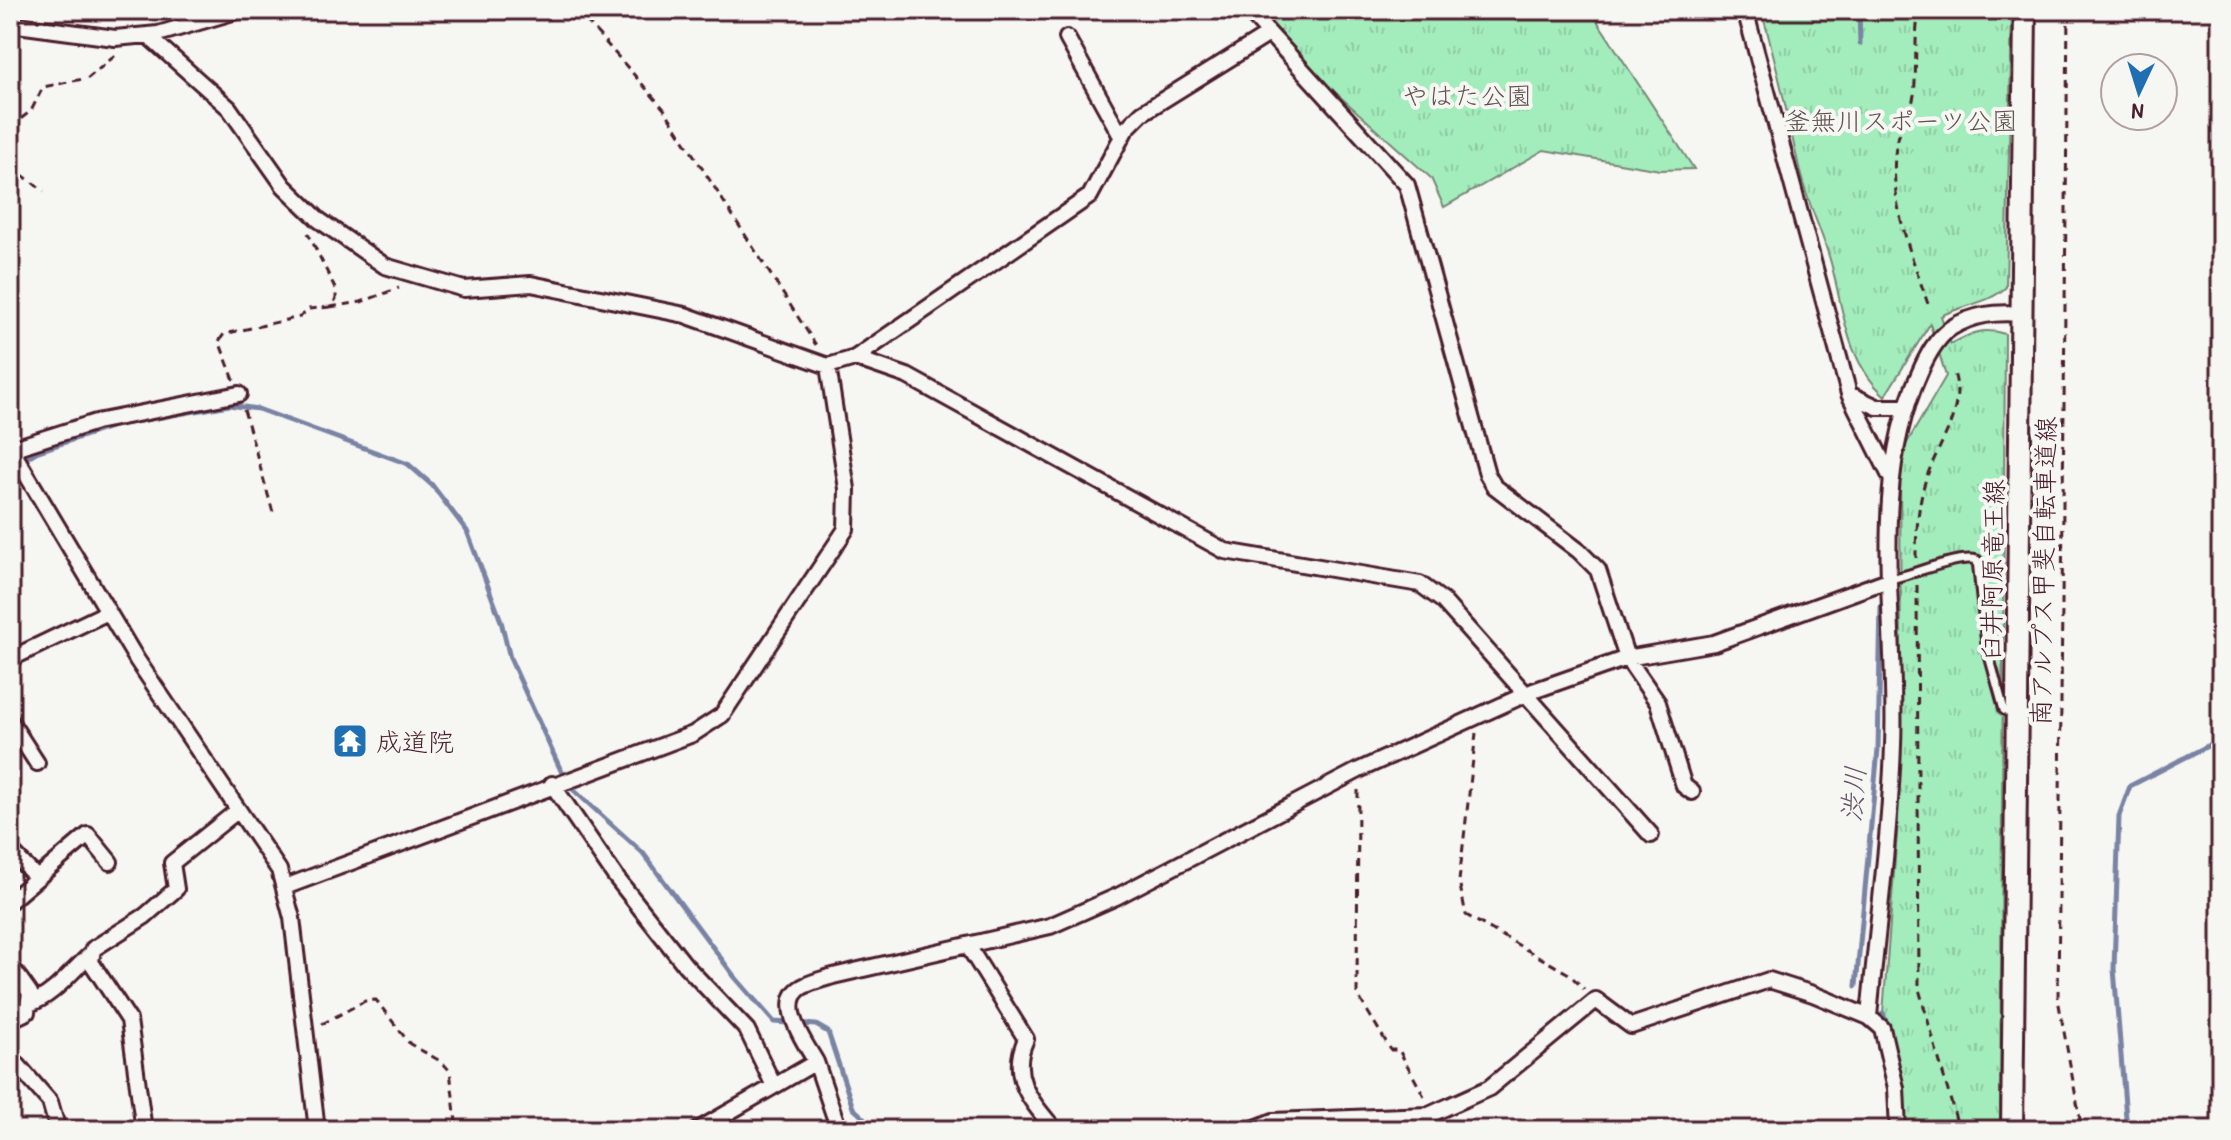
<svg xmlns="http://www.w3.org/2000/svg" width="2231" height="1140" font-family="'Patrick Hand','Klee One',sans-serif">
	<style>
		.park { fill: url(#park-tufts); stroke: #768674; stroke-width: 2 }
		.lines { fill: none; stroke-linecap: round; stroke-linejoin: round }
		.stream { stroke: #7983a3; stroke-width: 5 }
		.lane-casing { stroke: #4a1f2b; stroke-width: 13 }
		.street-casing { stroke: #4a1f2b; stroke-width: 20 }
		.secondary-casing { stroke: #4a1f2b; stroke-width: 26 }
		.path { stroke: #4a1f2b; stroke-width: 3; stroke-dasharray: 8 6; stroke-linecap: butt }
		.lane { stroke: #f6f6f2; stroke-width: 7 }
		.street { stroke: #f6f6f2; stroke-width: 14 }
		.secondary { stroke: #f6f6f2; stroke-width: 20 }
		.labels { text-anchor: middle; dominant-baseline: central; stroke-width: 8; stroke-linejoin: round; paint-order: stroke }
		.park-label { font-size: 26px; fill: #60524f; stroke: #f6f6f2 }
		.street-label { font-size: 26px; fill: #4a1f2b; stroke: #f6f6f2 }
		.poi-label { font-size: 26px; fill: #4a1f2b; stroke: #f6f6f2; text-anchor: start }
		.water-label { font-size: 28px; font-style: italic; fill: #625167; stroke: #f6f6f2 }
	</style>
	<defs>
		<pattern id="park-tufts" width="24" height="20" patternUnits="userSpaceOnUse" patternTransform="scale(2)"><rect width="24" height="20" fill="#a3edbc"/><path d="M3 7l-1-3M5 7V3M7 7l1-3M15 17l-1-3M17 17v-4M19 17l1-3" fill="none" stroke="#8ecba2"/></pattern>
	</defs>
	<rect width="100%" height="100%" fill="#f6f6f2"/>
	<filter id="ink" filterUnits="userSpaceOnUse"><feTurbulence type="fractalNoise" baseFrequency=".0125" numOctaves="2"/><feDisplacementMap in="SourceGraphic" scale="16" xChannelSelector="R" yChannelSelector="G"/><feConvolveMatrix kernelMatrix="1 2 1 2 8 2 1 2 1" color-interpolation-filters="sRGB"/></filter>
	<g filter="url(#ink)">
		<!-- park -->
		<path class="park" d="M1250 10H1590L1694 169 1660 170 1544 150 1444 207 1431 178 1270 34Z
			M1761 10H2012L2006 287C1989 304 1962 305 1941 316L1951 344C1971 333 1983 327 2005 334L2000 1130H1903L1898 1067 1883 1013 1898 821 1901 684 1900 455 1946 376 1930 324 1885 396C1846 361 1844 312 1831 263 1823 234 1809 206 1801 176 1788 121 1778 65 1761 10Z"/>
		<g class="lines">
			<!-- stream -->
			<path class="stream" d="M1859 10 1860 44
				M10 464 11 467 36 452 117 425 229 405 258 409 408 464 432 485 467 531 501 621 510 658 567 784 643 853 734 976 774 1022 816 1025 828 1032 853 1108 877 1130
				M1856 986 1878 749 1881 606
				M1883 1013 1888 1027
				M1892 1040 1899 1073
				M2127 1130 2114 969 2119 816 2130 786 2221 739"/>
			<defs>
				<path id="lane" d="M1890 579C1913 575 1959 554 1977 560L1986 645 2004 710 2014 715"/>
				<path id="street" d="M1248 10 1407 185 1487 474 1494 486 1579 551 1598 570 1627 658 1658 703 1684 786 1692 792
					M1745 10 1849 394 1891 478
					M10 24 115 38 158 34 240 10
					M147 35 229 108 284 186 319 220 385 266 464 289 531 284 685 315 828 366 855 358 1090 196 1126 129 1142 113 1269 34
					M1067 38 1121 136
					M855 358 907 376 1225 551 1420 584 1443 601 1651 835
					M1849 394 1877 407H1907
					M10 447 137 660 279 870 292 918 317 1130
					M11 449 96 422 239 394
					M10 659 108 612
					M10 721 37 763
					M552 784 615 876 685 965 747 1030 773 1084
					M10 850 37 878
					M285 887 693 734 722 715 846 529 847 489 828 366
					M10 901 88 835 110 862
					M968 946 1026 1039C1008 1077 1032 1102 1055 1130
					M10 965 30 993 27 1012 10 1020
					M29 1004C54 996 72 970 92 953
					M1869 1017C1877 927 1890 835 1893 745 1898 621 1867 488 1920 372 1927 356 1936 338 1951 328 1973 314 1996 312 2021 314
					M10 1056 50 1102 58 1130
					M816 1062C806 1044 775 1003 802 987 811 982 823 979 833 976L1050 926 1118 896 1359 770 1533 691 1627 658 1714 643 1888 580
					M144 1130 129 1020 91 962 93 949 145 916 176 889 172 863 237 811
					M698 1130 816 1062 839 1130
					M1250 1130 1273 1121 1429 1115 1489 1088 1596 1000 1631 1026 1769 980 1813 994 1869 1017 1882 1028 1896 1088 1898 1130"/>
				<path id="secondary" d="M2012 1130 2025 10"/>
			</defs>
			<!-- lane casing -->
			<use href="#lane" class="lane-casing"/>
			<!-- street casing -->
			<use href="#street" class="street-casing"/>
			<!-- secondary casing -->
			<use href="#secondary" class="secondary-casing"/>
			<!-- path -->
			<path class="path" d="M577 10 664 109 816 345
				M1919 10C1914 39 1917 66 1914 95 1911 114 1899 128 1896 147 1888 201 1912 256 1929 307
				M2068 10 2058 999 2082 1130
				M10 127 31 111 43 87 88 78 116 55
				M10 166 44 191
				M330 307 361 302 399 288
				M234 380 219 341 224 334 300 317 309 309 330 307 336 299V290L308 233
				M244 410 274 516
				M1916 558C1916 535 1918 504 1925 482 1936 446 1968 409 1953 370
				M1917 585 1919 989 1959 1130
				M1476 733 1459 881 1466 915 1569 974 1584 989
				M1358 790 1357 994 1391 1050H1399L1425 1098
				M322 1024 365 1001 376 1000 410 1044 442 1062 450 1071 457 1130"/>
			<!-- lane -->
			<use href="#lane" class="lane"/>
			<!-- street -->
			<use href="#street" class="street"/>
			<!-- secondary -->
			<use href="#secondary" class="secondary"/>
		</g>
	</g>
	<!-- icons -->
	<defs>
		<symbol id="temple-square" viewBox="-11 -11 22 22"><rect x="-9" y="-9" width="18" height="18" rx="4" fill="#1f6fb2" stroke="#f6f6f2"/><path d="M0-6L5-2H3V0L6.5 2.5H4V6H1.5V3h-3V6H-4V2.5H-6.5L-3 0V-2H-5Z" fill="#fff"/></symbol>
	</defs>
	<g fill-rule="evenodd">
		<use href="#temple-square" x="330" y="721" width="40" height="40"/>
	</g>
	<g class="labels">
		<!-- park labels -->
		<g class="park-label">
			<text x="1467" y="95">やはた公園</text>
			<text x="1901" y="120">釜無川スポーツ公園</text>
		</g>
		<!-- street labels -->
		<g class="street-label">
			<text transform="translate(1992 570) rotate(-89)">臼井阿原竜王線</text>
			<text transform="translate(2043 571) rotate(-89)">南アルプス甲斐自転車道線</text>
		</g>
		<!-- poi labels -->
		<g class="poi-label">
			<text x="376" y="741">成道院</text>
		</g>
		<!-- water labels -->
		<g class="water-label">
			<text transform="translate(1853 794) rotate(-85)">渋川</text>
		</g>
	</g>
	<!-- margin -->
	<rect width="2231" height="1140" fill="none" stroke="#f6f6f2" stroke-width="40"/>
	<rect x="20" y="20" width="2191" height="1100" fill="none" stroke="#4a1f2b" stroke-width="3" filter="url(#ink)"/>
	<!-- north arrow -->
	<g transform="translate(2139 92) rotate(184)"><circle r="38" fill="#f6f6f2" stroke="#b1a0a2" stroke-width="2"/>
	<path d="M0-6L14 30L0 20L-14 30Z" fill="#1f6fb2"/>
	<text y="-12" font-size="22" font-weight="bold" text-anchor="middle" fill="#4a1f2b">N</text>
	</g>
</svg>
